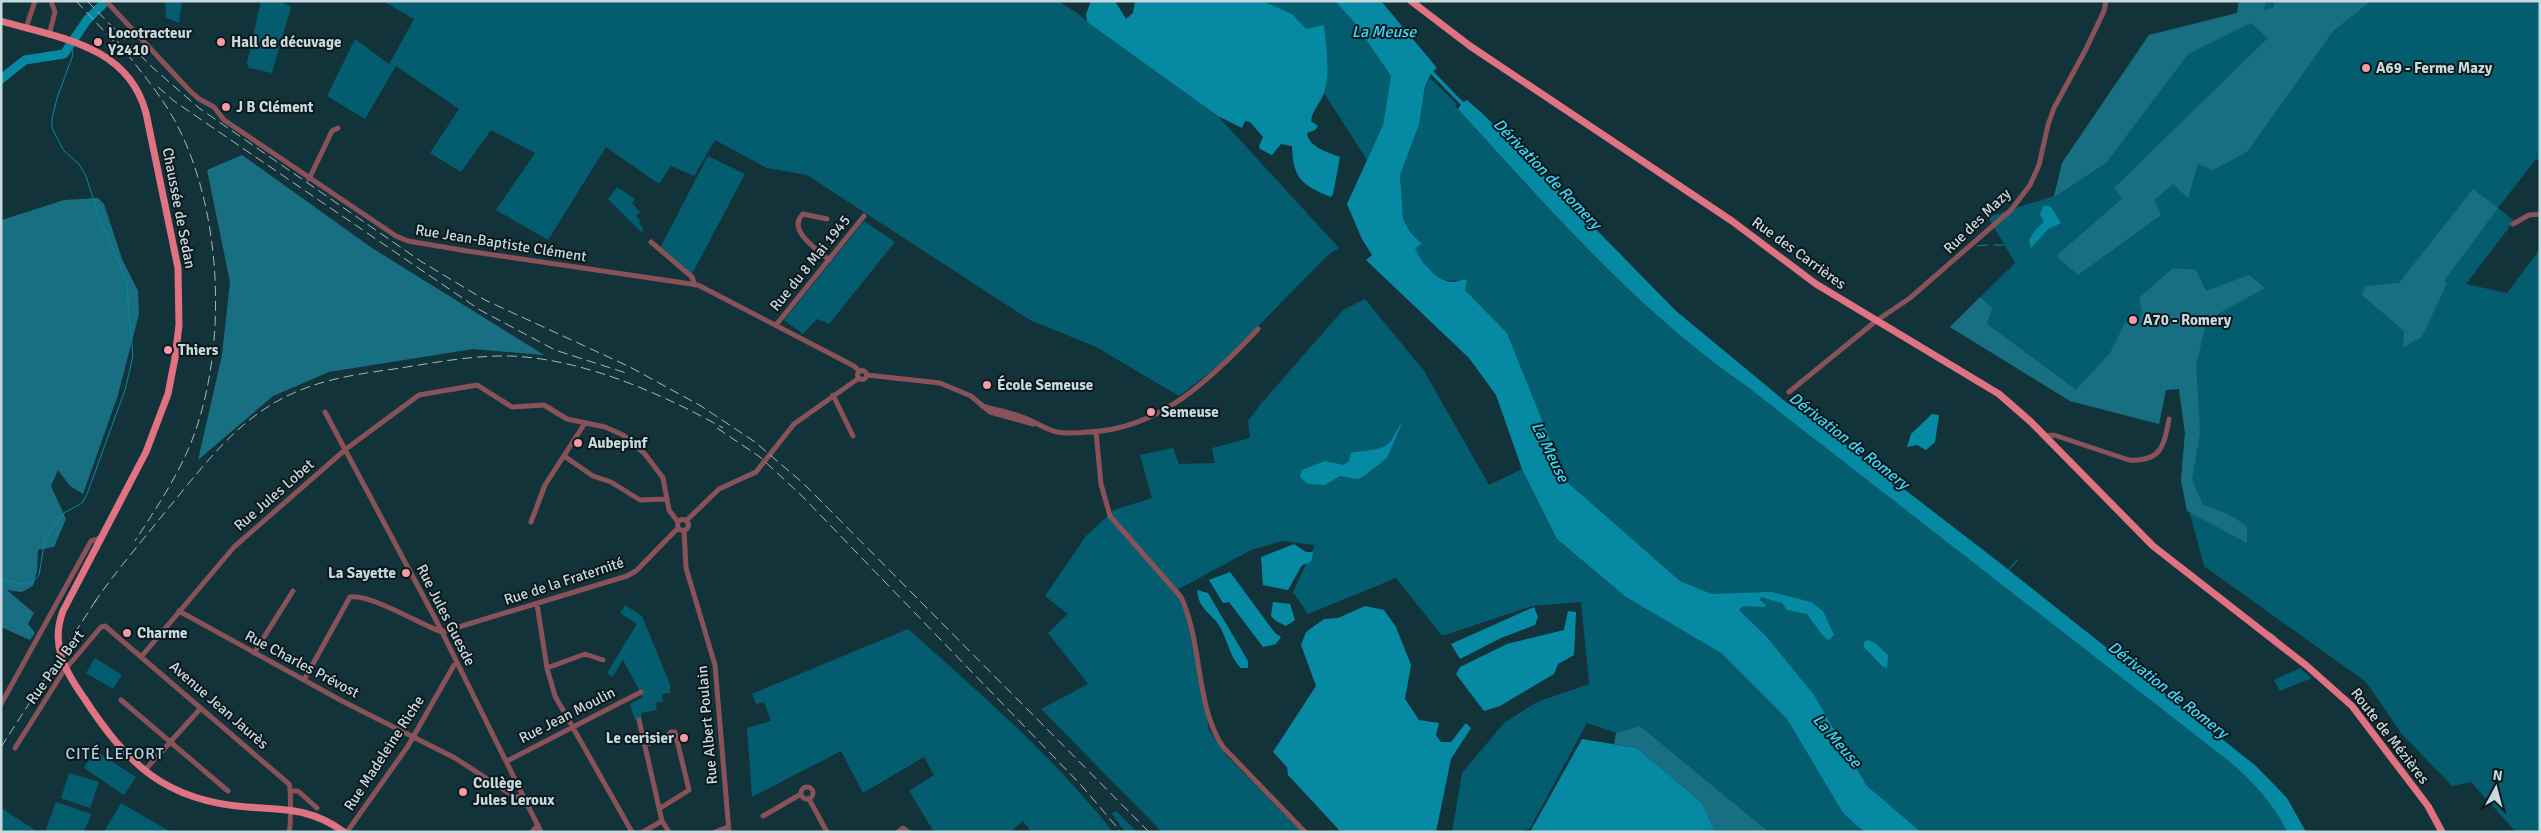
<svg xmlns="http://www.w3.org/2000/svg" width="2541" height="833" font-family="Signika,sans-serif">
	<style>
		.green { fill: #035d6e }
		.forest { fill: #186f82 }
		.water { fill: #068aa3 }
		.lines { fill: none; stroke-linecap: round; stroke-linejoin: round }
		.stream { stroke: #068aa3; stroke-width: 1 }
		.river { stroke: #068aa3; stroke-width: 9 }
		.minor { stroke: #895259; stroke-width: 5 }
		.major { stroke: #e17282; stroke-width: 7 }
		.rail { stroke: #a4b8be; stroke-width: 1; stroke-dasharray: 10 5; stroke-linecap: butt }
		.poi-dot { fill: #f49aa5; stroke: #0b181c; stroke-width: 2 }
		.labels { text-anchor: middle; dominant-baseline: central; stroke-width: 4; stroke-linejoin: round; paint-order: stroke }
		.poi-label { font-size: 15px; font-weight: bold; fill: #c8d9de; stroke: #0b181c; text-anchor: start }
		.street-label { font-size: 15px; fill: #c8d9de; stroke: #0b181c }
		.water-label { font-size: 16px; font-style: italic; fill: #3cdafb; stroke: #0b181c }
		.neighbourhood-label { font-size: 16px; letter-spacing: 1px; fill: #b2d6df; stroke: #0b181c }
	</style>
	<rect width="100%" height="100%" fill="#13333b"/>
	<!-- green -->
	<path class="green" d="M165 1H182L179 23 166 18Z
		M261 1H280L291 7 272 73 249 68 247 63Z
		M383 1H1058L1080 15 1087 22 1218 116 1339 248 1328 255 1222 363 1179 396 1096 347 1030 320 807 175 767 168 715 140 694 176 671 166 659 184 606 147 548 240 496 210 535 153 491 130 461 172 430 153 459 109 396 66 365 119 327 96 355 39 389 64 414 19Z
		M1263 1H1335L1353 21 1391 76 1383 125 1367 160 1324 93 1328 61 1292 14Z
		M2239 1H2540V162L2536 159 2498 208 2514 221 2466 284 2507 293 2540 249V832H2516L2471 782 2452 786 2402 734 2366 682 2204 566 2181 481 2185 433 2179 389 2166 390 2159 424 2070 401 1950 327 2015 263 1988 217 2054 196 2062 163 2149 35 2237 13Z
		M1430 78 1456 103 1455 105 1458 109C1547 206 1636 310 1745 385L2230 762C2254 783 2273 803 2287 832H1921L1867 786 1814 695 1767 637 1728 600 1680 581 1567 482 1507 333 1465 290 1464 279C1443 287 1422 268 1414 248L1422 244 1410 232 1403 219 1400 175 1419 125 1425 86Z
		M708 156 745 174 692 274 659 250Z
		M617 187 635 199 632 203 640 212 636 216 640 220 639 223 643 229 642 233 608 199Z
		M864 221 895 242 829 324 817 319 803 334 784 320Z
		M1365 299 1424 371 1489 485 1522 469 1557 539 1626 597 1721 653 1787 719 1843 813 1864 832H1769L1640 726 1616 733 1587 723 1530 828 1522 832H1452L1462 773 1504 723 1537 702 1589 684 1581 602 1532 606 1442 636 1396 578 1308 614 1293 592 1315 545 1282 541 1251 550 1175 591 1189 615 1209 730 1227 756 1302 832H1162L1041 709 1088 684 1048 633 1068 614 1045 596 1086 536 1114 510 1152 498 1140 455 1173 448 1179 464 1215 463 1212 448 1250 438 1248 421 1260 405 1343 310Z
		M625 605 642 616 670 684V693L662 694 663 702 655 703 657 710 641 713 642 719 635 720 630 704 643 697 623 660 612 677 607 673 637 624 620 613Z
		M908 629C980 693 1053 756 1113 832H1031L1023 821 1010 832H934L909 791 934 775 924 757 863 793 841 751 752 797 747 728 771 721 764 702 756 704 752 694Z
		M95 658 122 675 113 689 86 673Z
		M2300 668 2312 678 2280 691 2274 680Z
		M95 751 136 777 124 795 84 768Z
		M69 773 99 782 90 808 61 798Z
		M56 802 91 814 84 832H45Z
		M121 803 171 832H104Z
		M1 808 38 832H1Z
		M1116 811 1137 832H1125L1112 814Z"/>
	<!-- forest -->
	<path class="forest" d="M2239 1H2266L2264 10 2273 8 2275 1H2371L2333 31 2247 152 2213 170 2198 164 2188 198 2173 184 2154 200 2161 215 2078 275 2056 256 2122 199 2114 188 2268 38 2251 23 2188 54 2106 163 2054 197 2062 163 2149 35 2237 13Z
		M242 155 372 248 544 355 473 349 329 372 273 396 198 460 222 355 230 282 207 170Z
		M2473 189 2498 208 2444 281 2447 283 2422 337 2403 347 2404 331 2362 295 2365 286 2399 283Z
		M98 198 104 204 122 259 138 291 139 314 118 395 83 494 70 486 58 470 51 486 66 519 54 547 38 550 37 571 33 586 22 592 7 590 34 613 28 624 35 633 30 640 1 627V217L2 220 64 200Z
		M2173 268 2196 270 2206 291 2249 275 2265 288 2207 320 2196 365 2200 432 2192 480 2203 505 2228 514 2247 526V543L2187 511 2181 481 2185 433 2179 389 2166 390 2159 424 2070 401 1950 327 1980 297 1992 308 1987 324 2076 390 2110 353 2125 323 2137 325 2142 313 2139 298Z
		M1640 726 1769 832H1715L1702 803 1637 748 1614 744 1616 733Z"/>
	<!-- water -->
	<path class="water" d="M1091 1H1115L1126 19 1133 13 1135 1H1263L1292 14 1306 29 1324 25C1326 46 1331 71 1324 93 1321 103 1312 110 1311 121L1318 126 1315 130 1307 133C1309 148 1328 152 1340 157L1333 194 1331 197C1301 185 1293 178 1292 146L1281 144 1272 155 1260 149 1259 146 1263 137 1250 122 1245 121 1242 128 1218 116 1087 22 1086 14Z
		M1335 1H1381L1437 68 1433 71 1460 99 1464 102 1467 100 1484 115 1676 311 1786 402 1813 419 1991 556 2256 766 2287 798 2306 832H2287C2273 803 2254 783 2230 762L1745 385C1636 310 1547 206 1458 109L1461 105 1431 74 1425 86 1419 125 1400 175 1403 219 1410 232 1422 244 1415 248C1420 262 1437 281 1452 282 1456 282 1461 280 1464 279L1467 281 1465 290 1507 333 1567 482 1680 581 1712 594 1771 592 1811 602 1823 611 1834 635 1829 640 1823 636 1807 614 1787 610 1782 603 1761 597 1760 600 1766 605 1765 607 1743 606 1739 610 1767 637 1814 695 1867 786 1921 832H1864L1843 813 1787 719 1721 653 1626 597 1557 539 1522 469 1496 395 1469 358 1366 260 1372 255 1362 239 1347 204 1383 125 1391 76 1353 21Z
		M2044 205 2051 207 2061 223 2048 229 2031 248 2029 240 2036 229 2044 222 2040 214Z
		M1932 414 1939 415 1935 442 1926 450 1917 445 1907 447 1911 434Z
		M1402 423 1387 458 1364 476 1358 479 1340 476 1325 485 1308 484 1300 477 1302 470 1325 461 1344 465 1349 461 1351 453C1362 450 1382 451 1389 443 1395 437 1396 429 1402 423Z
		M1294 544 1306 552H1313L1311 562 1302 565 1288 590 1263 585 1261 557Z
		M1230 572 1275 633 1281 637 1276 644 1263 647 1229 602 1223 603 1209 580Z
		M1197 590 1208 593 1248 661V668H1241C1227 655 1227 630 1212 617 1204 609 1198 603 1197 590Z
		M1273 602 1290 604 1295 620 1286 626 1276 621 1271 616Z
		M1365 606 1384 610 1396 627 1411 665 1405 699 1419 720 1439 723 1436 735 1441 742H1451L1466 723 1471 728 1451 759 1436 832H1341L1288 775 1287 767 1273 752 1316 686 1301 645 1306 632 1324 619 1338 618Z
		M1534 607 1538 617 1535 625 1501 638 1460 659 1451 644Z
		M1568 611 1576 612 1574 655 1558 664 1554 674 1500 706 1484 711 1456 674 1460 667 1507 644 1564 630Z
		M1868 640 1875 643 1888 655 1887 668 1883 667 1864 647V642Z
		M1582 739 1637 748 1702 803 1715 832H1530Z"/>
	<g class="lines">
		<!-- stream -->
		<path class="stream" d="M1994 245H2003
			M1977 246 1988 245
			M2008 571 2017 560
			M1 579 22 584 33 582 39 575 45 539 64 513 82 503 87 494 125 390 133 356 126 279 98 214 86 176 79 164 64 151 52 128V119L57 98 73 55 71 45
			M2269 632 2276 637"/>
		<!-- river -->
		<path class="river" d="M1 79 25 60 64 54 87 20 106 1"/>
		<!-- minor -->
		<path class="minor" d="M106 1 189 90 199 99 214 107 224 120 396 236 408 241 467 251 698 285 854 366 859 371
			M26 28 35 1
			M49 35 55 12 51 1
			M309 179 332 131 338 128
			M827 219 803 214C786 230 818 250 829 260
			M2513 224 2529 215 2540 214
			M651 242 692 277 695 285
			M776 325 864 216
			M857.5 375a4.5 4.5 0 1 1 9 0a4.5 4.5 0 1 1-9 0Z
			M867 375 940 383 971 396 990 412 1033 424
			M1789 392 1876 321 1910 298 2011 210 2030 185 2039 165 2048 125 2054 108 2086 49 2104 11 2106 1
			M833 395 853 436
			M982 406C995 410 1009 412 1022 417 1034 421 1044 429 1057 432 1067 434 1078 433 1088 432 1159 430 1212 378 1258 329
			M325 412 437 622 541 832
			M1096 432 1101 484 1110 516 1181 597C1203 644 1195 705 1223 747L1305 832
			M2045 436 2054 435 2129 460C2161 462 2164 446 2169 419
			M564 456 593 476 611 482 640 500 667 499
			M677.5 525a5.5 5.5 0 1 1 11 0a5.5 5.5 0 1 1-11 0Z
			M686 521 719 489 756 472 794 424 859 378
			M531 522 545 485 585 423
			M684 530 686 568 715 665 729 832
			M537 604 547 668 555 696 632 832
			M179 611 342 701 455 758 515 797 523 796
			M442 632 627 576 636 571 678 528
			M254 653 293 591
			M141 657 234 547 346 449 419 395 477 385 512 407 544 405 567 419 605 427 623 435 645 454 663 478 669 510 678 522
			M547 668 585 654 603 660
			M304 680 350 597C369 593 421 625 442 632
			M121 700 228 791
			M1 704 91 541 101 538
			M639 720 662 821 669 832
			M645 744 664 740 671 732H675L689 790 659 809
			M15 748 63 672 101 627 105 626 289 784C291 788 291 826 289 832
			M507 761 641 692
			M144 771 201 708
			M801 793a6 6 0 1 1 12 0a6 6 0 1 1-12 0Z
			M291 791H298L317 808
			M809 799 827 832
			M763 816 801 794
			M347 832 408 746 454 665 457 664
			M532 832 538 825
			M643 832 662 821
			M715 832 728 827
			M898 832 903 828 908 832"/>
		<!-- major -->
		<path class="major" d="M1411 1 1470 46 1732 221 1816 284 1999 394 2031 422 2153 546 2307 666 2352 706 2428 806 2442 832
			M1 21C59 38 128 45 146 113L178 268 179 325 175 358 168 394 146 452 63 611C50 645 65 671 84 698 127 764 165 801 247 807 286 810 311 808 344 832"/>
		<!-- rail -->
		<path class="rail" d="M76 1 119 47
			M87 1 152 67 199 108 422 262 485 300 630 367 701 406 755 442 804 484 1149 832
			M117 41C137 67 159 92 175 121 222 208 228 342 194 435 180 473 157 507 135 541
			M158 87 174 101 241 147 480 310 555 350 626 373
			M717 428 760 457 801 495 1081 785 1121 832
			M94 603C116 571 142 541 166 511 196 475 226 434 266 408 305 382 349 375 394 369 433 363 472 355 511 356 583 359 661 393 723 428
			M1 747 98 597"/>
	</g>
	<!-- markers -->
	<g class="poi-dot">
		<circle cx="98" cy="42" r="5"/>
		<circle cx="221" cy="42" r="5"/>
		<circle cx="2366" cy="68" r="5"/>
		<circle cx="226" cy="107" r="5"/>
		<circle cx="2133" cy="320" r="5"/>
		<circle cx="168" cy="350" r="5"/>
		<circle cx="987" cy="385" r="5"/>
		<circle cx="1151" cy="412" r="5"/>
		<circle cx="578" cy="443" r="5"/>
		<circle cx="406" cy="573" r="5"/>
		<circle cx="127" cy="633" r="5"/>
		<circle cx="684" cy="738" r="5"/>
		<circle cx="463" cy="792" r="5"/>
	</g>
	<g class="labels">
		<!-- poi labels -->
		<g class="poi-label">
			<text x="108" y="33">Locotracteur<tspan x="108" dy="17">Y2410</tspan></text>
			<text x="231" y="42">Hall de décuvage</text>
			<text x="2376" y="68">A69 - Ferme Mazy</text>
			<text x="236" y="107">J B Clément</text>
			<text x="2143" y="320">A70 - Romery</text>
			<text x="178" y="350">Thiers</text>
			<text x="997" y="385">École Semeuse</text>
			<text x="1161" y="412">Semeuse</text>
			<text x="588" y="443">Aubepinf</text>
			<text x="396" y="573" text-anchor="end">La Sayette</text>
			<text x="137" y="633">Charme</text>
			<text x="674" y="738" text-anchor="end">Le cerisier</text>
			<text x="473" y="783">Collège<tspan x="473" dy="17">Jules Leroux</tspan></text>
		</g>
		<!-- street labels -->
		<g class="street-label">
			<text transform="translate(179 208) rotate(79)">Chaussée de Sedan</text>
			<text transform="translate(1977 221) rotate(-44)">Rue des Mazy</text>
			<text transform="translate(501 243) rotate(9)">Rue Jean-Baptiste Clément</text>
			<text transform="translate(1799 253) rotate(36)">Rue des Carrières</text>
			<text transform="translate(810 263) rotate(-51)">Rue du 8 Mai 1945</text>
			<text transform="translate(274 495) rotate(-41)">Rue Jules Lobet</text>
			<text transform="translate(564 581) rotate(-18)">Rue de la Fraternité</text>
			<text transform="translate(446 615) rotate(63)">Rue Jules Guesde</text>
			<text transform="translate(302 664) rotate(28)">Rue Charles Prévost</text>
			<text transform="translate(55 667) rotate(-54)">Rue Paul Bert</text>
			<text transform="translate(219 705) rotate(41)">Avenue Jean Jaurès</text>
			<text transform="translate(567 715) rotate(-27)">Rue Jean Moulin</text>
			<text transform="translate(707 725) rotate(-95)">Rue Albert Poulain</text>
			<text transform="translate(2390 736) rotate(52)">Route de Mézières</text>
			<text transform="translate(384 753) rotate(-57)">Rue Madeleine Riche</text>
		</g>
		<!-- water labels -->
		<g class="water-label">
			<text x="1384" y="32">La Meuse</text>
			<text transform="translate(1547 174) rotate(46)">Dérivation de Romery</text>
			<text transform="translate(1849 441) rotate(38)">Dérivation de Romery</text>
			<text transform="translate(1550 452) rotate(64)">La Meuse</text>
			<text transform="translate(2168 690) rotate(38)">Dérivation de Romery</text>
			<text transform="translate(1837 741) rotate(49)">La Meuse</text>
		</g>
		<!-- neighbourhood labels -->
		<g class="neighbourhood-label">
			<text x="115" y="754">CITÉ LEFORT</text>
		</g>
	</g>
	<!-- border -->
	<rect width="2541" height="833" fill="none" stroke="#c8d9de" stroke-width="5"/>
	<!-- north arrow -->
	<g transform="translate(2496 788) rotate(7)" stroke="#0b181c" stroke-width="4" paint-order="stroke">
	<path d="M0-4L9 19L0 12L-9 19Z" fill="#c8d9de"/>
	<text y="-8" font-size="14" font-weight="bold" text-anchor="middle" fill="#c8d9de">N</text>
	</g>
</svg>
